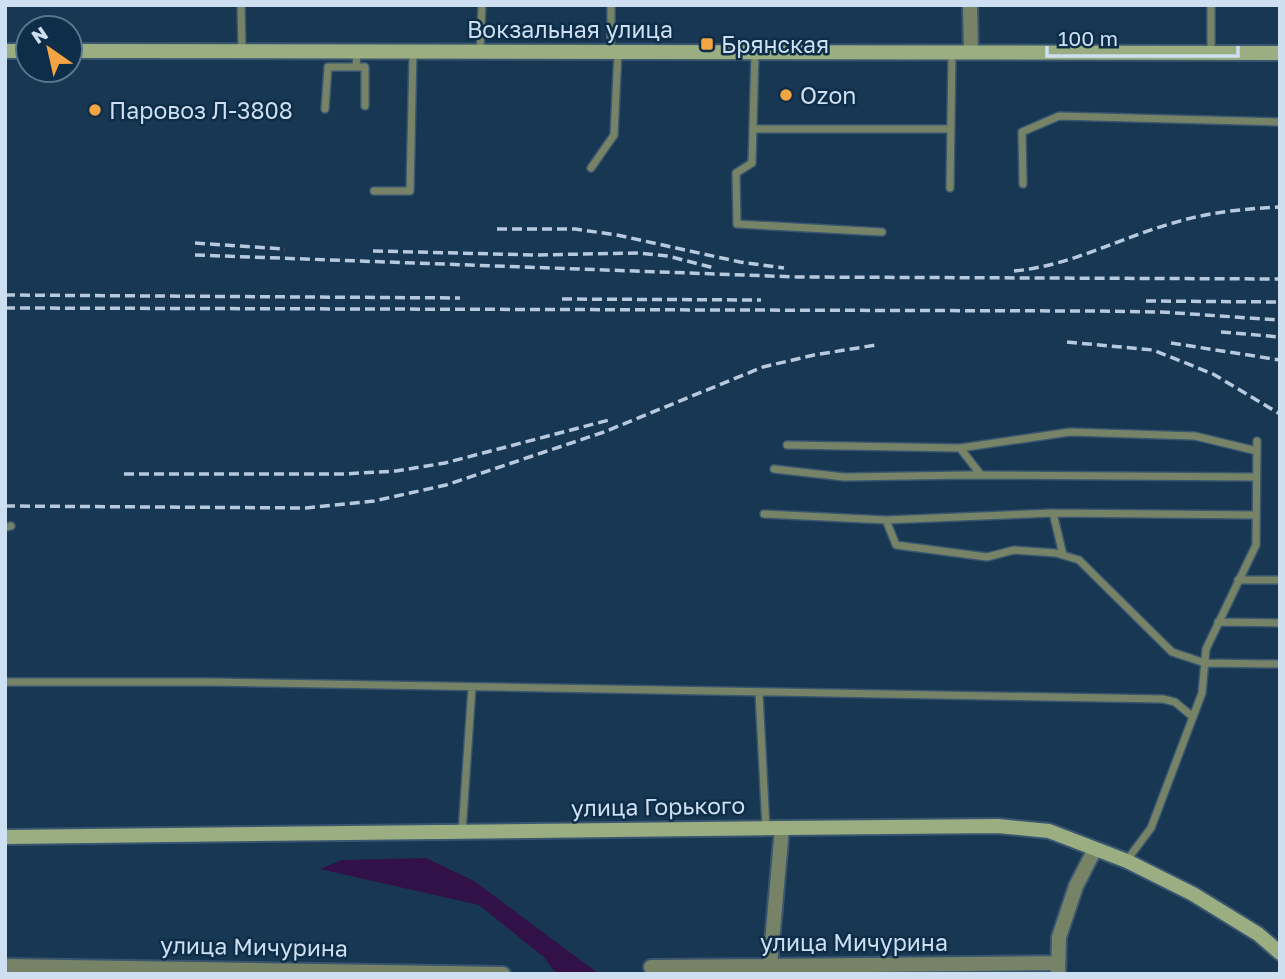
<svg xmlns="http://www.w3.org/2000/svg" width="1285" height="979" font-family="'Golos Text',sans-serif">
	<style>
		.water { fill: #311148 }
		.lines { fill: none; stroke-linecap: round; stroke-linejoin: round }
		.lane-casing { stroke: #39556f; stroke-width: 10 }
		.street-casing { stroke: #39556f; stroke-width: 18 }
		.secondary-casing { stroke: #39556f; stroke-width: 18 }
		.lane { stroke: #768366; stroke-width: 7 }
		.street { stroke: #768366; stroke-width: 14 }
		.secondary { stroke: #9aae81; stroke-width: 14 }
		.rail { stroke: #b6c9dd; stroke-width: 3.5; stroke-dasharray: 10 5; stroke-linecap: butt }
		.poi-dot { fill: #f4a443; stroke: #0d2d48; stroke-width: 2.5 }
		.labels { text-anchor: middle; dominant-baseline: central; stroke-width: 5; stroke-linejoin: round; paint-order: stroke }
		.street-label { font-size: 23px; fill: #cddff1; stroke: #0d2d48 }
		.poi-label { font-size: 23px; fill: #cddff1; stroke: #0d2d48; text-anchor: start }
	</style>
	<rect width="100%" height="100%" fill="#183753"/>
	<!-- water -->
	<path class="water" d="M426 858 474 881 599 974H556L545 958 479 905 320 869 342 860Z"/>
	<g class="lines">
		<defs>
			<path id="lane" d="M241 5 242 51
				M611 5V52
				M1211 5V53
				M480 52 482 5
				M755 53 752 163 736 173 737 224 882 232
				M356 67H365V106
				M325 109 328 67H356L357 52
				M753 129H951
				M591 168 614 135 618 52
				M1023 184 1022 132 1059 116 1280 122
				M950 188 952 53
				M374 191H410L413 52
				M787 445 960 448 1070 432 1195 436 1257 451
				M960 448 981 475
				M774 469 844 477 970 475 1256 477
				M1053 513 1256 515
				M764 514 886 520 896 545 987 557 1014 550 1056 553 1079 560 1172 652 1205 663 1280 664
				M886 520 1053 513 1063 555
				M5 527 11 526
				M1238 580H1280
				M1218 622 1280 623
				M5 682H211L1163 699 1175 702 1193 717
				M759 693 766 828
				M462 832 472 687
				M1127 860 1151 828 1202 693 1206 649 1256 545 1257 441"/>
			<path id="street" d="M970 5 971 52
				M770 965 782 828
				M5 966 503 974
				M651 967 1058 963
				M1058 974 1059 937 1076 886 1095 849"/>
			<path id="secondary" d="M5 51H28
				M70 51 1280 53
				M5 837 782 828 998 826 1049 831 1127 861 1193 894 1258 934 1280 953"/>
		</defs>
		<!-- lane casing -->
		<use href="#lane" class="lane-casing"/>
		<!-- street casing -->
		<use href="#street" class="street-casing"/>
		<!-- secondary casing -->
		<use href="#secondary" class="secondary-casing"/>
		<!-- lane -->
		<use href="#lane" class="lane"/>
		<!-- street -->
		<use href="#street" class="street"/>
		<!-- secondary -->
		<use href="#secondary" class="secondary"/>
		<!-- rail -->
		<path class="rail" d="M497 229H575L617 235 740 262 784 268
			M195 243 285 249
			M373 251 534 255 638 253 668 256 714 268
			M195 255 798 277 1280 279
			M1014 271C1070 266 1120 238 1173 223 1209 212 1243 209 1280 207
			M5 295 460 298
			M562 299 761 300
			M1146 301 1280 302
			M5 308 1095 311 1161 312 1280 320
			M1221 332 1280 337
			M1067 342 1153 350 1213 374 1280 414
			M1171 343 1280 360
			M124 474H343L396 471 445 463 609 420
			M5 506 306 508 374 501 446 485 604 432 763 367 814 355 876 345"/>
	</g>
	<!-- markers -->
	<g class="poi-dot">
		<rect x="700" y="37" width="14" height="14" rx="3.5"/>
		<circle cx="786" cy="95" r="7"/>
		<circle cx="95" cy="110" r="7"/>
	</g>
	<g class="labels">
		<!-- street labels -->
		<g class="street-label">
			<text x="570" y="29">Вокзальная улица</text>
			<text transform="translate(658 806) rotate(-1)">улица Горького</text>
			<text x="854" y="942">улица Мичурина</text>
			<text transform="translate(254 946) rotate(1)">улица Мичурина</text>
		</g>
		<!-- poi labels -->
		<g class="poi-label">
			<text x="721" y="44">Брянская</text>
			<text x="800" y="95">Ozon</text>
			<text x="109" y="110">Паровоз Л-3808</text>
		</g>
	</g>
	<!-- border -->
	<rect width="1285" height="979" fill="none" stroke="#cddff1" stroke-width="14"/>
	<!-- north arrow -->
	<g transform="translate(49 49) rotate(326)"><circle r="33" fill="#0d2d48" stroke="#5a748c" stroke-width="2"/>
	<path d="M0-5L12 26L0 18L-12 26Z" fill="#f4a443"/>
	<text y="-10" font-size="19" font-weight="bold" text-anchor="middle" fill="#cddff1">N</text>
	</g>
	<!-- scale -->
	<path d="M1047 46v10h191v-10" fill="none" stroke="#cddff1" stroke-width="3.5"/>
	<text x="1058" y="46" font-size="21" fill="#cddff1" stroke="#0d2d48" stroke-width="5" paint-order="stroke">100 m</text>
</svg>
